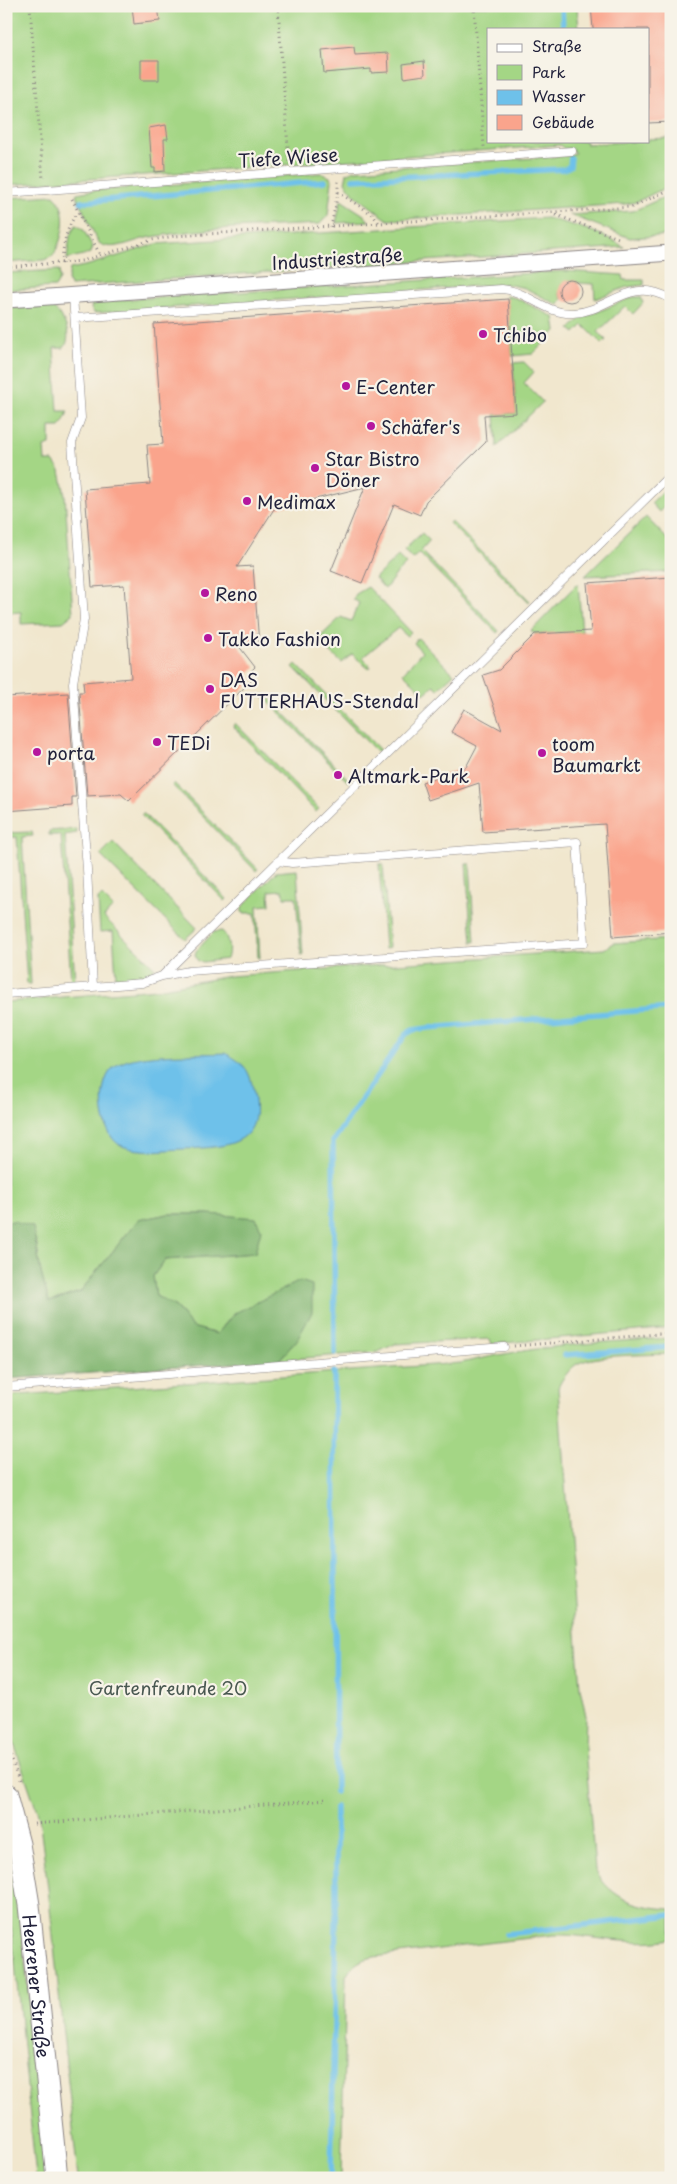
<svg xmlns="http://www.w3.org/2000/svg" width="677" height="2184" font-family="'Playpen Sans',sans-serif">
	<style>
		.green { fill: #a4d685; stroke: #637c60 }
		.forest { fill: #83b772; stroke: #526c56 }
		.water { fill: #6ec1ea; stroke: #487292 }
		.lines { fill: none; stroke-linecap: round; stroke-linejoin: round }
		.stream { stroke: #6ec1ea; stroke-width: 5.5 }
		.building { fill: #faa48c }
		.lane-casing { stroke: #8a8484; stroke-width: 9 }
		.street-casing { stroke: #8a8484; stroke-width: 17 }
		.secondary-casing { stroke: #8a8484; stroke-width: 23 }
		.path { stroke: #8a8484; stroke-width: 3; stroke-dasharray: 1 4; stroke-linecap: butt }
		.lane { stroke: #fff; stroke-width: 8 }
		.street { stroke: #fff; stroke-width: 15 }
		.secondary { stroke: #fff; stroke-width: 21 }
		.poi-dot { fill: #b5179e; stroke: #f7f3e8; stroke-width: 2 }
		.labels { text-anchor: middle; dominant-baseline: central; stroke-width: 4.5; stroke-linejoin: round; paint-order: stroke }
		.street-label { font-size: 18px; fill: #22223b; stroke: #f7f3e8 }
		.poi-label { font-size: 18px; fill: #22223b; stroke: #f7f3e8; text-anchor: start }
		.park-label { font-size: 18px; fill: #495851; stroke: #f7f3e8 }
	</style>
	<rect width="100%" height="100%" fill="#f7f3e8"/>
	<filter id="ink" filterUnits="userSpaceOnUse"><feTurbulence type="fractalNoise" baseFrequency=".02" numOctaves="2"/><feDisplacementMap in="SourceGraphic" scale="10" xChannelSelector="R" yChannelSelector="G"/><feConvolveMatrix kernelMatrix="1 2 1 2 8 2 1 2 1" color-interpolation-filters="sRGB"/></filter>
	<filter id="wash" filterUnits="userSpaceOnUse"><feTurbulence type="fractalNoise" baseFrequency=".0096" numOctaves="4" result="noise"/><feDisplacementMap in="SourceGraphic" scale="20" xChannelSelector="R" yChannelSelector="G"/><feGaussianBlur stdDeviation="1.12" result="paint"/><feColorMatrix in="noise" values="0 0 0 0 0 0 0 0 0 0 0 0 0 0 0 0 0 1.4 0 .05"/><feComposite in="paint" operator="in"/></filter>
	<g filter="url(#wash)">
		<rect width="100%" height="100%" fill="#f1e7ce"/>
		<!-- green -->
		<path class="green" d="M6 6H577L579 29H488V141H586V144L648 141V139L671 138V185L636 202 626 204 388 220 355 195 345 182 347 173 355 170 564 156 575 153 572 149 563 148 560 145 6 185Z
			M321 173 330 177 332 181 328 215 320 224C264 227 207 227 152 237 135 239 111 254 98 242L76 195 77 193 88 191Z
			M671 194V235L630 238 570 215 633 211Z
			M54 195C70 211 63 239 53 256L44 260 6 263V198Z
			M341 200 364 215 369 221 336 223Z
			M547 218C573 225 602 232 624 247L70 286 68 280 70 269 89 265 156 244Z
			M76 225 83 229 93 247 91 253 67 259 70 235Z
			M59 270 60 279 55 287 6 290V273Z
			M565 271 623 275 624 280H644V285L627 287 595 299 594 284 579 283 570 280 561 285 559 294 562 299 558 305 525 288 506 284 94 313 91 308 92 304 102 301Z
			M507 296 516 298 554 317 556 331 533 354 512 356Z
			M633 297H641L643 303 633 314 625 306 598 332 606 340 602 344 583 325 575 333 570 329 580 319Z
			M50 306C62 313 74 334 64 348H54L58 411H68L66 417 60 427H50V445L44 447 45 461H53L60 471 65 495 73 614 63 622 21 624V612L6 613V309Z
			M524 362 534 372 524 383 543 402 497 447 495 415 516 413 513 363Z
			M671 484V505L668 503 659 512 651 503Z
			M646 517 671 543V572L585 576Z
			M451 521 530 601 528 602 449 523Z
			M422 533 430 541 421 551 499 631 497 633 419 553 412 559 404 550Z
			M398 556 406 564 398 572 385 589 375 578Z
			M578 583 582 632 535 634 531 631Z
			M368 587 411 632 407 636 398 628 363 657 370 666 369 669 352 654 342 663 317 640 341 617 351 621 359 603 353 599 356 594Z
			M418 638 454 674 438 689 434 685 424 694 403 673 422 652 414 643Z
			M296 664 380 750 378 753 293 667Z
			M265 694 349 780 348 782 263 696Z
			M235 723 319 809 316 812 233 726Z
			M174 783 258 869 256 871 172 785Z
			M143 813 227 899 225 901 141 815Z
			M76 829 77 833 65 835 75 981H71L61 835H49V831Z
			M32 832 33 836 22 837 31 984H27L17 837 6 838V833Z
			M113 842 197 928 185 939 100 855Z
			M379 864H383L389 948 385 949Z
			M466 864H470L475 942H472Z
			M297 870 303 955H301L296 897H284L283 890 269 891 270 905 257 906 260 958H258L255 913H242V907L276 872Z
			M102 896 113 907 104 917 155 968C144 979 130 977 116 978L113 931 100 932 98 899Z
			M222 931C229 937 230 951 227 959L203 962 198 961 195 955 196 951 214 932Z
			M671 939V1328L492 1344 490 1339 395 1344 378 1352 279 1360 297 1340 235 1312 217 1334 192 1327 176 1307 156 1296 153 1276 165 1260 254 1253 209 1214H168L138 1220 80 1292 49 1302 41 1273 36 1240 14 1221 6 1222V1002L157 989 230 976 604 949 614 943Z
			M671 1338V1354C648 1355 595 1354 577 1364 570 1368 561 1380 558 1388L580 1688 586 1716 585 1748 595 1870C612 1900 638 1907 671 1909V1939C655 1942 639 1942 624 1941 600 1940 577 1934 553 1935L374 1957C360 1960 354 1963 346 1976L341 2178H78L48 1888 39 1817 6 1720V1396L461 1363C531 1346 599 1342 671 1338Z
			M6 1827 14 1857 48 2178H36L10 1912 6 1888Z"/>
		<!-- forest -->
		<path class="forest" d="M168 1214H209L256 1218 261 1230 255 1253 165 1260 153 1276 156 1296 176 1307 192 1327 217 1334 235 1313 300 1281 312 1285V1312L297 1340 279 1360 6 1379V1222L14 1221 33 1227 41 1273 49 1302 80 1292 138 1220Z"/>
		<!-- water -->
		<path class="water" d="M225 1053C246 1064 250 1071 254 1094 264 1147 224 1147 184 1149 171 1149 156 1152 142 1150 136 1150 126 1148 120 1145 99 1134 95 1077 117 1065 140 1051 198 1055 225 1053Z"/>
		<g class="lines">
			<!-- stream -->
			<path class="stream" d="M562 6 563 29
				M353 179 565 169 570 166 571 158
				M81 202 325 181
				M335 1353 333 1141 406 1034 413 1030 428 1028 671 1008
				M564 1355 671 1347
				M334 1372 336 1792
				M506 1934 671 1915
				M331 2178 336 1920V1807"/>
		</g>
		<g id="blocks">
			<!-- building -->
			<path class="building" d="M132 6H158L160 21 134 24Z
				M591 6H671V122L648 123V29H593Z
				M354 47 355 55 388 53 389 72 371 73V69L324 73 322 50Z
				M141 60H159V80H141Z
				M424 61 425 75 404 78 403 64Z
				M166 125 168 139H164L165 171 155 172V168H152L149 128Z
				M559 291a11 11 0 1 1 22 0a11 11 0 1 1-22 0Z
				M508 299 516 413 484 415 486 442 426 501 420 515 394 504 362 583 331 571 365 487 274 509 237 567 253 566 259 644 238 645 255 667 247 675 252 680 129 801 121 794 87 796 79 692H84L83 682 131 678 124 585 92 587 85 489 150 484 147 445 163 444 154 324Z
				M671 577V932L613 937 605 824 483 832 479 783 428 800 422 782 466 767 477 746 451 732 464 709 502 730 483 675 499 670 535 634 591 631 587 583Z
				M68 693 76 797H72V806L6 811V697Z"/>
		</g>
	</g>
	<g filter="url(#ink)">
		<use href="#blocks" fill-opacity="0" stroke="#8a8484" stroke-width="1"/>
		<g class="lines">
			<defs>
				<path id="lane" d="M6 193 572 151
					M73 295 81 418 72 443 84 619 73 683 87 869 93 987
					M75 318 502 289C528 291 547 315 573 313 610 311 629 275 671 299
					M163 975 671 474
					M6 994 142 983 162 976 189 971 584 943 577 842 292 863 278 861
					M6 1387 504 1347"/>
				<path id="street" d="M6 300 671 253"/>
				<g id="secondary">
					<path id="s1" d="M6 1795 19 1844 29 1905 57 2178"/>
				</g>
			</defs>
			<!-- lane casing -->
			<use href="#lane" class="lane-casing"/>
			<!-- street casing -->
			<use href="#street" class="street-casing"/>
			<!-- secondary casing -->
			<use href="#secondary" class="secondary-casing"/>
			<!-- path -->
			<path class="path" d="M30 6 43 180
				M278 6 289 162
				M474 6 484 147
				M338 192 372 214 380 224
				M72 199 100 255
				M556 215 621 239
				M331 227 338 192V179
				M62 264C63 243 66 230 77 212
				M6 267 82 261 152 240 175 236 632 207 671 189
				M514 1346 671 1333
				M6 1742 19 1781
				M34 1824 326 1800"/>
			<!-- lane -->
			<use href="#lane" class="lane"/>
			<!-- street -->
			<use href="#street" class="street"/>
			<!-- secondary -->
			<use href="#secondary" class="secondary"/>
		</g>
	</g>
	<!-- markers -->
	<g class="poi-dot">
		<circle cx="483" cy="334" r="5"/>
		<circle cx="346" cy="386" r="5"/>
		<circle cx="371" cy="426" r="5"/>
		<circle cx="315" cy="468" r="5"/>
		<circle cx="247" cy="501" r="5"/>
		<circle cx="205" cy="593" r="5"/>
		<circle cx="208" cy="638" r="5"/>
		<circle cx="210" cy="689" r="5"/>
		<circle cx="157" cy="742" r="5"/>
		<circle cx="37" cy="752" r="5"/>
		<circle cx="542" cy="753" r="5"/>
		<circle cx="338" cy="775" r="5"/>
	</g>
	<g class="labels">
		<!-- street labels -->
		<g class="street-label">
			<text transform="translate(288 157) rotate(-4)">Tiefe Wiese</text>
			<text transform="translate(337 258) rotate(-4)">Industriestraße</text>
			<text stroke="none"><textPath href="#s1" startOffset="194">Heerener Straße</textPath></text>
		</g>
		<!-- poi labels -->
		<g class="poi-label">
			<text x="493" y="334">Tchibo</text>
			<text x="356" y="386">E-Center</text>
			<text x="381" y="426">Schäfer's</text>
			<text x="325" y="458">Star Bistro<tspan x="325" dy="21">Döner</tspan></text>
			<text x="257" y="501">Medimax</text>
			<text x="215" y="593">Reno</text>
			<text x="218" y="638">Takko Fashion</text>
			<text x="220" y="679">DAS<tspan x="220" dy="21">FUTTERHAUS-Stendal</tspan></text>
			<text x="167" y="742">TEDi</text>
			<text x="552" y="743">toom<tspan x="552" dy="21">Baumarkt</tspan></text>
			<text x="47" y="752">porta</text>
			<text x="348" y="775">Altmark-Park</text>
		</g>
		<!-- park labels -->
		<g class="park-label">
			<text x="168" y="1687">Gartenfreunde 20</text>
		</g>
	</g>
	<!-- margin -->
	<rect width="677" height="2184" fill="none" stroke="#f7f3e8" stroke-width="25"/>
	<!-- legend -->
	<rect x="487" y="28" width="162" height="115" fill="#f7f3e8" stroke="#a29fa3"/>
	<rect x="497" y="44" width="25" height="8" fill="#ffffff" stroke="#a29fa3"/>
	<text x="532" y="52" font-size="15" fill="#22223b">Straße</text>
	<rect x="497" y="65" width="25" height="15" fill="#a4d685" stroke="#a29fa3"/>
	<text x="532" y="78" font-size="15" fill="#22223b">Park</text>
	<rect x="497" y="90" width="25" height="15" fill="#6ec1ea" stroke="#a29fa3"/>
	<text x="532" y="102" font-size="15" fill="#22223b">Wasser</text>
	<rect x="497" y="115" width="25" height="15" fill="#faa48c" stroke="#a29fa3"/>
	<text x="532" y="128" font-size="15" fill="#22223b">Gebäude</text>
</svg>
